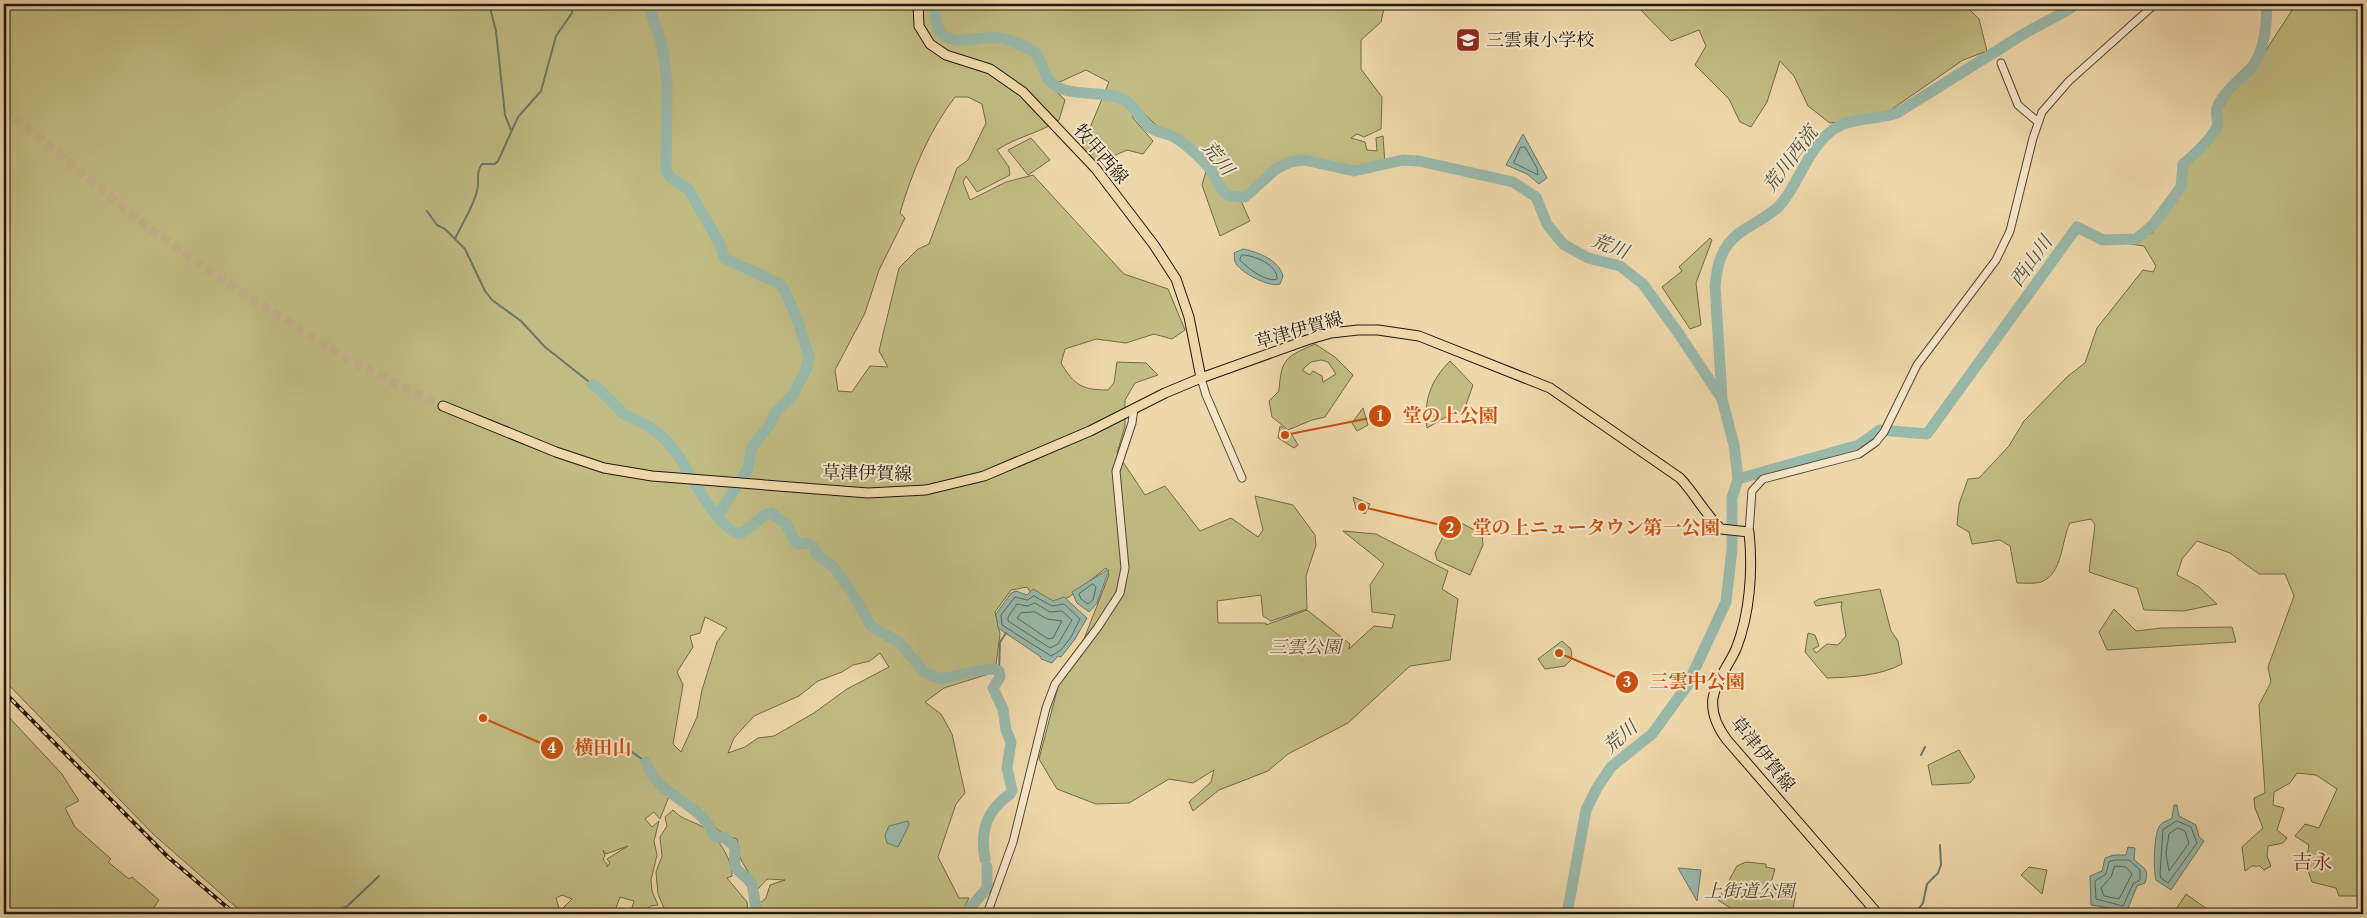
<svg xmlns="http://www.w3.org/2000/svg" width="2367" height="918" font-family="'Libre Caslon Text','Noto Serif JP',serif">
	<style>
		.green { fill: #c1bc83; stroke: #726a48; fill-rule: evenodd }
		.water { fill: #99b9ab; stroke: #69796b }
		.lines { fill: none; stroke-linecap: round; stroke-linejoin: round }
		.shore { stroke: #5e685c; stroke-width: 1 }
		.stream { stroke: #69796b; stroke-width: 2 }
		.river { stroke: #99b9ab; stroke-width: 11 }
		.major-tunnel { stroke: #c5b18a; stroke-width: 9; stroke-dasharray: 9 4.5; stroke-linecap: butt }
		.minor-casing { stroke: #554834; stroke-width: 9 }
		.major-casing { stroke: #22180c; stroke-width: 11 }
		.minor { stroke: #f4e5c8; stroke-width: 7 }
		.major { stroke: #eed7aa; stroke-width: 9 }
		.rail-casing { stroke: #22180c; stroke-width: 4 }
		.rail { stroke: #f4e5c8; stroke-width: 2; stroke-dasharray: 5.5; stroke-linecap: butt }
		.labels { text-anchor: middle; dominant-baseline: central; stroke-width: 4; stroke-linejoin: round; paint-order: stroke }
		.poi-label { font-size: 18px; fill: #22180c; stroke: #f4e5c8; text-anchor: start }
		.street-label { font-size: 18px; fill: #22180c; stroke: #f4e5c8 }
		.park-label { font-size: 18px; font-style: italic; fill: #524930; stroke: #f4e5c8 }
		.water-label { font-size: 19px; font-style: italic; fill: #4c5044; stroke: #f4e5c8 }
		.quarter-label { font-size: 20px; fill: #7a1f14; stroke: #f4e5c8 }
		.leader { fill: none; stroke: #ca4f0c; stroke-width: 2 }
		.callout-dot { fill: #ca4f0c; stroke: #f4e5c8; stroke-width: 2 }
		.mark-label { font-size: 15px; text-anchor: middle; font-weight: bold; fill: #fff }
		.callout-label { font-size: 19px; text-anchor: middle; font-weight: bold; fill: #ca4f0c; stroke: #f4e5c8; stroke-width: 4; stroke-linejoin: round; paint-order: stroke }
	</style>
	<rect width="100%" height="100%" fill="#eed7aa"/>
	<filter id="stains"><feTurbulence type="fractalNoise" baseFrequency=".004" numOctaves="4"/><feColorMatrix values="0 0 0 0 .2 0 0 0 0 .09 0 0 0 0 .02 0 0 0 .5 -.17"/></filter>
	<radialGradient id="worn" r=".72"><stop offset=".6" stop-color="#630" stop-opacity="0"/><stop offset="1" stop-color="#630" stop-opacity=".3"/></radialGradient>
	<!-- green -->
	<path class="green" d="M4 4H1385L1381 22 1361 40V69L1382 97 1381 129 1364 137 1357 134 1351 138 1365 142 1367 150 1377 151 1376 138 1383 136 1385 165 1356 173 1301 162 1265 175 1239 196 1250 221 1220 236 1202 185 1207 168 1193 149 1156 125 1133 103V118L1153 141 1143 154 1127 150 1096 164 1082 147 1109 82 1086 70 1051 86 1065 100 1059 120C1040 133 1016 137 997 150L1009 167 1010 175 977 192 966 176 963 182 970 200 1006 182 1033 175 1124 274 1168 289 1185 330 1172 339 1154 334 1126 343 1096 339 1065 349 1061 363C1074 385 1082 390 1108 390L1114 383 1117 362 1146 363 1158 375 1135 383 1125 400V426L1117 453 1145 495 1165 486 1200 531 1231 518 1258 537 1263 530 1255 496 1293 505 1315 535 1316 545 1306 576 1307 609 1271 621 1263 616 1261 595 1217 601 1218 623H1266V625L1307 610 1350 644 1349 649 1374 626 1392 628 1395 615 1372 612 1370 585 1384 564 1343 531 1376 534 1448 571 1442 589 1458 599 1450 660 1410 666 1348 723 1288 754 1268 771 1219 790 1193 811 1189 802 1211 782 1214 770 1193 783 1169 779 1129 803 1096 804 1057 789 1039 759 1059 683 1075 662 1109 575 1106 568 1069 597 1041 608 1027 587 1011 590 995 612 1000 634 995 672 944 688 925 702 941 714 952 734 965 793 956 804 938 857 959 898H969L961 914H754L753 909 766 898 770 885 785 880 767 879 758 889 740 858 737 839 725 836 676 792 670 794 660 819 654 812 645 819 652 827 659 821 654 841 657 855 651 880 652 891 658 905 650 906 643 914H630L634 901 620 897 615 911 627 914H345L346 906 338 909 332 914H244L153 834 4 680ZM955 97H968L982 104 986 123 968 160 957 168 929 244 918 249 899 268 879 351 888 367 870 366 852 392 838 391 835 370 865 313 879 270 905 218 900 213C912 172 929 131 955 97ZM705 617 727 628 717 642 702 690 697 717 681 752 673 744 683 685 677 672 693 647 690 636 700 633ZM880 653 889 667 847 689 814 713 774 736 758 738 745 747 728 753 734 738 754 716 799 696 818 681 842 672 853 665 870 661ZM628 846 607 859 610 863 607 867V864L603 859 605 856 603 850 606 854ZM562 895 572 899 560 911 556 898Z
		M1635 4H1964L1979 19 1987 51 1963 60 1882 116 1830 123 1808 106 1794 76 1780 61 1767 102 1751 127 1740 122 1729 99 1695 65 1706 46 1699 30 1671 41Z
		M2296 4H2363V875L2361 874V882L2363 883V896H2339L2336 888 2312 882 2306 865 2309 845 2295 836 2305 824 2319 828 2337 789 2316 775 2297 773 2290 783 2274 792 2273 805 2284 808 2277 830 2287 838 2283 843 2268 846 2267 856 2271 866 2264 870 2260 866H2252L2245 871 2242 847 2263 828 2255 808 2254 798 2265 793 2259 705 2271 682 2268 667 2294 596 2285 574H2259L2230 553 2197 541 2182 559 2177 575 2199 587 2217 604 2184 611 2144 610 2137 588 2089 572 2095 525 2091 519 2070 523C2061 541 2063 574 2041 582 2035 584 2024 583 2017 583L2010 546 2000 540 1972 544 1969 532 1957 525 1959 504 1968 479 1979 478 2009 446 2024 421 2068 376 2085 363 2097 328 2143 270 2153 272 2156 266 2144 246 2130 244 2152 233 2184 189 2185 165 2202 151 2219 130 2221 110 2235 87 2257 64Z
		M1031 138 1050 160 1028 175 1008 150Z
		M1710 238 1712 240 1696 283 1701 325 1690 329 1662 287 1682 271 1679 267Z
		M1315 344 1335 357 1353 375 1325 417 1312 420 1288 430 1272 417 1269 401 1279 391C1281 358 1286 357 1315 344ZM1321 360 1328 362 1336 374 1323 382 1322 376 1313 371 1310 375 1302 370 1311 362Z
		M1450 361 1473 385 1463 413 1446 417 1427 428C1423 401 1431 380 1450 361Z
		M1363 408 1368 425 1357 431 1352 423Z
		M1280 426 1291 433 1298 445 1294 448 1278 438Z
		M1353 497 1370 504 1365 514 1356 509Z
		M1452 518 1482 534 1483 545 1470 575 1437 560 1435 553Z
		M1880 589 1891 631 1898 641 1902 664C1879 676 1853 677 1827 678L1805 652 1808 633 1815 635 1819 646 1813 649 1816 653 1827 644 1838 645 1846 636 1841 607 1842 602 1816 606 1814 602 1819 599Z
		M2114 609 2136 631 2161 628 2232 627 2236 642 2107 650 2099 632Z
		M1562 641 1571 649 1572 659 1565 666 1545 669 1538 659Z
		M4 712 62 774 79 801 65 808 75 827 111 859 108 862 129 879 132 877 159 900 153 909 144 914H4Z
		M1959 750 1975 777 1970 783 1932 785 1928 765Z
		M673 810C683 821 695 821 706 829 719 838 733 862 732 876L727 878 747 902 748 914H652L654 909 664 908 658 894 656 872 662 856 660 837 667 826 665 817Z
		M1746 862 1766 864V867L1775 869 1771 883 1796 892 1793 909H1789L1790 914H1740L1718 900 1737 866Z
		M2029 867 2047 870 2042 894 2021 875Z
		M2186 894 2214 914H2173Z"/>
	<!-- water -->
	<path class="water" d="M1523 134 1547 178 1539 184 1527 174 1506 165Z
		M1243 249C1258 252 1279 260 1283 276L1280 284C1270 288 1239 272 1235 262 1234 259 1235 256 1234 253Z
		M1107 570H1109L1097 603 1089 612 1077 603 1072 592Z
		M1033 589 1053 601 1064 597 1087 618 1075 639 1061 657 1058 656 1052 663 1041 659V657L998 628 996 614 1011 593 1016 591 1027 595Z
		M2174 805H2177L2179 816 2196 825 2199 837 2204 841 2171 890 2156 880C2153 869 2154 836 2159 827 2161 822 2168 821 2172 818Z
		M908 821 909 825 898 847 887 843 885 835 889 826Z
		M2128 847 2135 848 2134 859C2142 869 2150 866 2145 883L2137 886 2127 911 2091 905 2090 876 2102 871 2105 858 2114 855H2126Z
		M1678 868 1701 870 1697 901Z"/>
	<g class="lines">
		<!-- shore -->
		<path class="shore" d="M1521 147H1525L1537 168 1538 175 1514 163Z
			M1242 255C1254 255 1278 265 1277 279 1267 283 1247 268 1240 260Z
			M1093 584 1096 587 1093 600 1088 604 1081 599 1079 594Z
			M1034 596 1052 606 1064 604 1080 619 1071 637 1061 650 1051 656 1002 625 1001 615 1015 597 1027 600Z
			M1035 603 1050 612 1062 611 1072 620 1058 644 1050 648 1008 621V617L1017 604 1027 606Z
			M1035 612 1047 619 1062 621 1053 638 1048 639 1017 618 1021 613Z
			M2177 821 2191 827 2197 843 2168 883 2161 878 2160 874 2163 830Z
			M2178 828 2185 831 2189 843 2169 871 2166 853 2169 834Z
			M2115 860H2129L2140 870V880L2133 884 2123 906 2096 899 2095 881 2106 874 2109 862Z
			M2115 866 2126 867 2132 874 2119 899 2104 896 2101 888 2111 877Z"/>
		<!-- stream -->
		<path class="stream" d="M489 4 496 31 505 115 511 130
			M550 4H554
			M427 211 437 225 445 229 465 249 485 291 492 300 521 321 545 347 593 385
			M455 239C462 223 473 208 477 191 480 181 475 173 482 164H495L498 161 518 117 541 91 556 36 572 13 573 4
			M999 671 1000 642 1006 633
			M622 745 646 762
			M1921 755 1925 747
			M339 914 379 876
			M1915 914 1923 903 1927 884 1938 873 1941 865 1940 845"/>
		<!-- river -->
		<path class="river" d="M648 4 662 45 667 82 666 171 672 179 688 189 719 242 724 258 780 284 785 291 798 321 809 357 806 370 792 396 776 412 770 424 752 447 748 469 718 515
			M934 4C935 57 968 35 999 38 1011 39 1025 47 1036 53 1041 61 1044 74 1049 80 1063 99 1102 89 1122 99 1134 104 1139 117 1148 126 1155 133 1168 133 1176 138 1187 145 1202 159 1210 169 1223 187 1218 198 1245 197L1276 169 1290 162 1304 160 1354 171 1403 160 1419 161 1513 182 1536 197 1547 224 1563 244 1588 258 1620 266 1643 284 1679 334 1722 399 1734 445 1738 479 1732 498V549L1726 602 1687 686 1652 734 1611 767 1597 788 1586 810 1567 914
			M593 385C607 394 616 408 627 416 631 419 637 419 641 422 655 429 669 442 678 455 689 472 721 536 742 533L766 514 771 513 786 524 797 544 807 543 814 547 816 554 834 567 853 594 871 626 900 643 925 673 942 679 981 670 994 669 999 671 1000 677 993 688 1003 709 1006 730 1011 742 1007 768 1012 790 1010 794C986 811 980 831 985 859
			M1722 397 1715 286C1717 270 1719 255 1729 243 1742 226 1766 221 1781 204 1800 181 1809 146 1834 129 1852 117 1877 120 1897 113L2025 33 2068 10 2075 4
			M1738 479 1859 445 1880 430 1927 434 2077 227 2103 240 2136 239 2153 225 2181 187 2183 164C2192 157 2212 138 2217 127 2219 122 2215 114 2217 108 2224 91 2240 80 2252 67 2264 51 2268 22 2266 4
			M646 762C655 790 684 798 703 818 708 823 711 831 716 837L725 838 735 847C733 877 737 865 752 884L757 914
			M965 914 987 888V867"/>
		<!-- major-tunnel -->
		<path class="major-tunnel" d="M4 110 157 234 253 300 362 367 443 406"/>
		<defs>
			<path id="minor" d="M2001 63 2018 105 2038 122
				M1201 378 1206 395 1242 478
				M1749 532 1752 491 1763 479 1859 454 1876 442 1884 432 1917 365 1996 260 2010 231 2033 138 2042 112 2069 81 2155 4
				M987 914 1013 842 1046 708 1055 684 1098 627 1120 593 1125 568 1116 471 1132 423 1134 408
				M1100 914H1129"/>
			<path id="major" d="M918 4 919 26 930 44 946 55 990 69 1023 92 1096 169 1154 245 1176 279 1189 317 1201 378
				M443 406 556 452 604 468 652 476 868 493 926 490 984 476 1090 431 1165 393 1201 378 1307 340 1331 333 1358 330H1378L1419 336 1550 388 1680 478C1695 494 1705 514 1721 529L1749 532C1753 569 1750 614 1736 649 1729 665 1716 680 1713 698 1711 713 1718 728 1727 740L1878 914"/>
		</defs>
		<!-- minor casing -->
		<use href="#minor" class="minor-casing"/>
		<!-- major casing -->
		<use href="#major" class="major-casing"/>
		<!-- minor -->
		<use href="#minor" class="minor"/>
		<!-- major -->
		<use href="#major" class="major"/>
		<defs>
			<path id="rail" d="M4 692 168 857 235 914"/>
		</defs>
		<!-- rail casing -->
		<use href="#rail" class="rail-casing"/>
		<!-- rail -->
		<use href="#rail" class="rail"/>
	</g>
	<!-- icons -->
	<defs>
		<symbol id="school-square" viewBox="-11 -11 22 22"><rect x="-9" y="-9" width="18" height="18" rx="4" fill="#8f2418" stroke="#f4e5c8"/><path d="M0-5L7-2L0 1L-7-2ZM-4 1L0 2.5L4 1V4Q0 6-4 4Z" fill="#fff"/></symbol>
	</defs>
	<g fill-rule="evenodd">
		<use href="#school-square" x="1454" y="26" width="28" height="28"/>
	</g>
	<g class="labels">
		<!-- poi labels -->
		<g class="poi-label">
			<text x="1486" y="40">三雲東小学校</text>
		</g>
		<!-- street labels -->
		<g class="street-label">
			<text transform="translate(1101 154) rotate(49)">牧甲西線</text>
			<text transform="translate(1299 330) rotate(-16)">草津伊賀線</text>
			<text transform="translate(867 473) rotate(1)">草津伊賀線</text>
			<text transform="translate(1763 754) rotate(51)">草津伊賀線</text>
		</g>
		<!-- park labels -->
		<g class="park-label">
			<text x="1305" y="647">三雲公園</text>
			<text x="1749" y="891">上街道公園</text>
		</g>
		<!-- water labels -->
		<g class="water-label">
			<text transform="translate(1218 158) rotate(51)">荒川</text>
			<text transform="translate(1790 159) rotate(-53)">荒川西流</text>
			<text transform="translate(1610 246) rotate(21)">荒川</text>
			<text transform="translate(2031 261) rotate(-54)">西山川</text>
			<text transform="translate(1620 737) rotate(-41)">荒川</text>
		</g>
		<!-- quarter labels -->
		<g class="quarter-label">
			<text x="2312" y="862">吉永</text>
		</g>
	</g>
	<!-- callouts -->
	<path class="leader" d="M1285 435L1380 416M1362 507L1450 527M1559 653L1627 682M483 718L552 748"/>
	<g class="callout-dot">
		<circle cx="1285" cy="435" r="5"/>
		<circle cx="1362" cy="507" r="5"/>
		<circle cx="1559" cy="653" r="5"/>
		<circle cx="483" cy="718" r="5"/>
		<circle cx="1380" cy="416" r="12"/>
		<circle cx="1450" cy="527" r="12"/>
		<circle cx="1627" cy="682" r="12"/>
		<circle cx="552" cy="748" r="12"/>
	</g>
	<g class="mark-label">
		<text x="1380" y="421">1</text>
		<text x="1450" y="533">2</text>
		<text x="1627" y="687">3</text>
		<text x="552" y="753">4</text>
	</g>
	<g class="callout-label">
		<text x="1450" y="422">堂の上公園</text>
		<text x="1596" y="534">堂の上ニュータウン第一公園</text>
		<text x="1697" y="688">三雲中公園</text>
		<text x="603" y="754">横田山</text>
	</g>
	<!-- margin -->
	<rect width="2367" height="918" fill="none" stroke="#eed7aa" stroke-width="20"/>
	<rect x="5" y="5" width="2357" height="908" fill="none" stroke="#22180c" stroke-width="2.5"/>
	<rect x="10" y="10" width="2347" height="898" fill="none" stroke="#22180c"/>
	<rect width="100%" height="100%" filter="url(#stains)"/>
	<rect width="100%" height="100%" fill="url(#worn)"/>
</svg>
